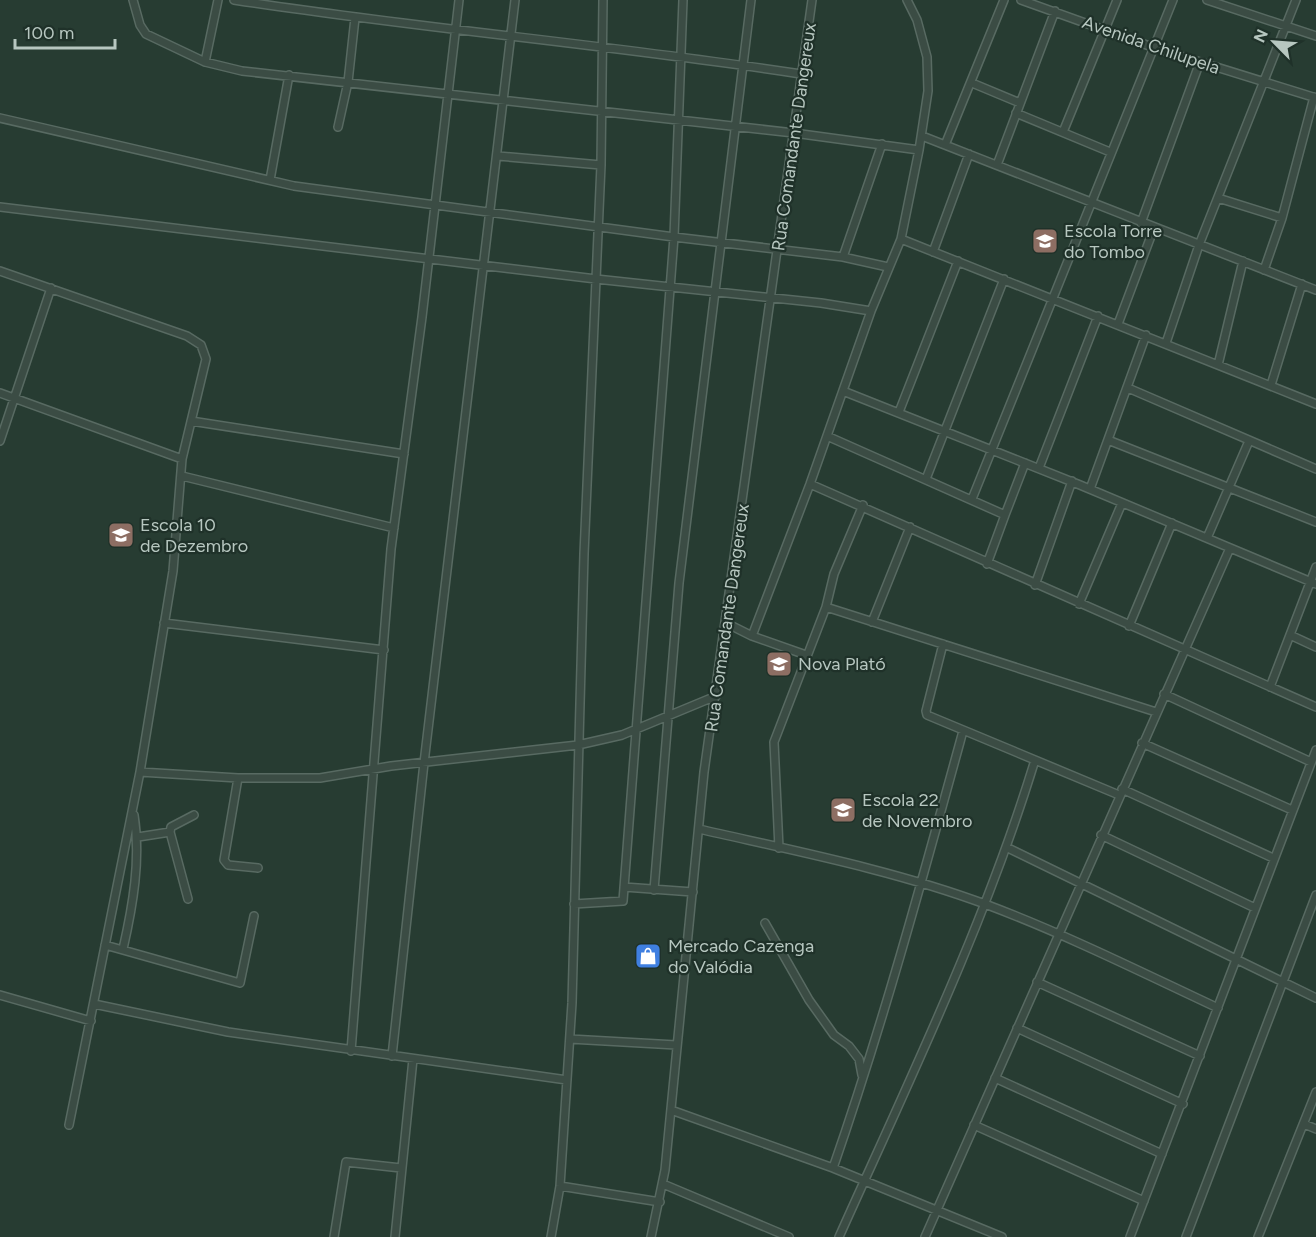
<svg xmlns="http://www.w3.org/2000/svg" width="1316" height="1237" font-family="Figtree,sans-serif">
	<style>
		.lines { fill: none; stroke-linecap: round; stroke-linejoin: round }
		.minor-casing { stroke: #586a62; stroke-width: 10 }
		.minor { stroke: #3b4c44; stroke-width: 7 }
		.labels { text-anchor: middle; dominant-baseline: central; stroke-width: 4.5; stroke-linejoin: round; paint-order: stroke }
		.street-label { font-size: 18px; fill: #b7c7c0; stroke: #1f3129 }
		.poi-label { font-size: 18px; fill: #b7c7c0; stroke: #1f3129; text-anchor: start }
	</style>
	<rect width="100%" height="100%" fill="#273c32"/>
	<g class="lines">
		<defs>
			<path id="minor" d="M133 0 140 25 146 34 205 62 242 71 794 133 919 150
				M234 0C423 29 613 45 801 74
				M1021 0 1155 48 1316 98
				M1207 0 1316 36
				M205 62 218 0
				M972 83 1020 103
				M1016 113 1110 152
				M0 118 294 186 674 237 843 257 888 267
				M338 127 348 82 355 18
				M1063 132 1117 0
				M922 136 1316 290
				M945 145 1004 0
				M498 156 601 165
				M997 165 1055 11
				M270 180 289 75
				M1218 198 1282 218
				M0 207 596 279 821 303 871 311
				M1141 223 1200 62
				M901 239 1316 404
				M933 252 969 154
				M843 257 882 144
				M1264 270 1282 218 1314 97
				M0 271 187 336 201 345 206 359 182 459 173 571 140 772 238 778H320L391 766 578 745 622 735 716 696
				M1118 324 1154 228
				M1166 343 1199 245 1296 0
				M1218 365 1243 261
				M1271 385 1302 284
				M1128 388 1316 469
				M843 391 1080 485 1316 584
				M0 393 182 459
				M899 412 958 261
				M191 421 404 454
				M827 436 1005 515 987 564
				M1108 440 1316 522
				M0 441 51 288
				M1039 468 1098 316
				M182 476 394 528
				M926 479 1004 279
				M810 484 1316 707
				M1090 489 1146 335
				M972 499 1173 0
				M1005 515 1025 463
				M1207 538 1249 441
				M1035 585 1072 481
				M1079 604 1122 503
				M826 607 1156 712
				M872 622 910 527
				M164 623 384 650
				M726 623 752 636 806 655
				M1129 626 1172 523
				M1290 635 1316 647
				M752 636 810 484 871 311 901 239 919 150 928 91 927 57 917 20 907 0
				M943 644 926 711 927 715 1119 795
				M1270 687 1316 567
				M1164 694 1311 762
				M1142 743 1292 810
				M238 778 224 860 228 865 258 868
				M1122 789 1273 858
				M699 829C795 851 893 870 985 904 1065 934 1141 972 1218 1008
				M170 832 171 827 194 815
				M1101 835 1255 908
				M138 837 170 832 188 899
				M779 848 774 742 826 607 834 574 863 505
				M1008 848 1316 998
				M624 887 693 892
				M654 890 679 583 751 0
				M574 904 623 901 674 237 683 0
				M765 923 809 1000 834 1035 849 1046 859 1059 862 1075
				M105 945 240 983 254 916
				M123 949C133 905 141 859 134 815
				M1037 982 1200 1056
				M0 995 91 1021
				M94 1004 228 1032 567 1080
				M1017 1028 1183 1104
				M570 1039 676 1045
				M351 1051 391 549 422 317 459 0
				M392 1056 424 763 515 0
				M995 1078 1162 1154
				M671 1110 833 1168 1002 1237
				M1304 1124 1316 1129
				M69 1125 140 772
				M974 1125 1144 1201
				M833 1168C883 1024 923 877 963 731
				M663 1184 789 1237
				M560 1186 660 1202
				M334 1237 346 1162 401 1168
				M395 1237 413 1059
				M551 1237 560 1186 572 1003 584 554 601 165 603 0
				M651 1237 665 1170 704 772 812 0
				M839 1237C909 1081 985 924 1035 760
				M925 1237 1230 548
				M1130 1237 1316 750
				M1186 1237 1316 895
				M1258 1237 1316 1092"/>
		</defs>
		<!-- minor casing -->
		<use href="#minor" class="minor-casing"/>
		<!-- minor -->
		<use href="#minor" class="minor"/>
	</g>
	<!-- icons -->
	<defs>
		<symbol id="school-square" viewBox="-11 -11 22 22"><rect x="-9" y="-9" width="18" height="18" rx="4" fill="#8d6e63" stroke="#1f3129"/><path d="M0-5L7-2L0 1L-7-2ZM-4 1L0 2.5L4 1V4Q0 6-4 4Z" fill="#fff"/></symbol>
		<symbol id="shop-square" viewBox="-11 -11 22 22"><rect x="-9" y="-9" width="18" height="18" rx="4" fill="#3f7fe0" stroke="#1f3129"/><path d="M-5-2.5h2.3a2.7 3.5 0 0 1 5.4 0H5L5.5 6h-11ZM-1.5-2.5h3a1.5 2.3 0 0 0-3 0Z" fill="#fff"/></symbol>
	</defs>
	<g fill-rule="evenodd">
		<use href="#school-square" x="1030" y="226" width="30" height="30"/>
		<use href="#school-square" x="106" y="520" width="30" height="30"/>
		<use href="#school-square" x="764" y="649" width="30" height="30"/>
		<use href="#school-square" x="828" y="795" width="30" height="30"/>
		<use href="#shop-square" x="633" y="941" width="30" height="30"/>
	</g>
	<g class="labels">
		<!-- street labels -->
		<g class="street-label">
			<text transform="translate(1151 45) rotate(19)">Avenida Chilupela</text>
			<text transform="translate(794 137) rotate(-82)">Rua Comandante Dangereux</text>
			<text transform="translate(727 618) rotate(-82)">Rua Comandante Dangereux</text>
		</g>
		<!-- poi labels -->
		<g class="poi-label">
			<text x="1064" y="231">Escola Torre<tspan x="1064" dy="21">do Tombo</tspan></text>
			<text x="140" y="525">Escola 10<tspan x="140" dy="21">de Dezembro</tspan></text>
			<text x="798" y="664">Nova Plató</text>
			<text x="862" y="800">Escola 22<tspan x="862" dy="21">de Novembro</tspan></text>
			<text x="668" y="946">Mercado Cazenga<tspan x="668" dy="21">do Valódia</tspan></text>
		</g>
	</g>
	<!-- north arrow -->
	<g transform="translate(1274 42) rotate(295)" stroke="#1f3129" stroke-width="4.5" paint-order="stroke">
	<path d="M0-4.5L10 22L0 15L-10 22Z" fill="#b7c7c0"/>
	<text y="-9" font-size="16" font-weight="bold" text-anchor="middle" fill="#b7c7c0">N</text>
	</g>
	<!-- scale -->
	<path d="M15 39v9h100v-9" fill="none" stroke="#b7c7c0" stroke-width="3"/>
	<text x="24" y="39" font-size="18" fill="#b7c7c0" stroke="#1f3129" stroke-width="4.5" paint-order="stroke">100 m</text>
</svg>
